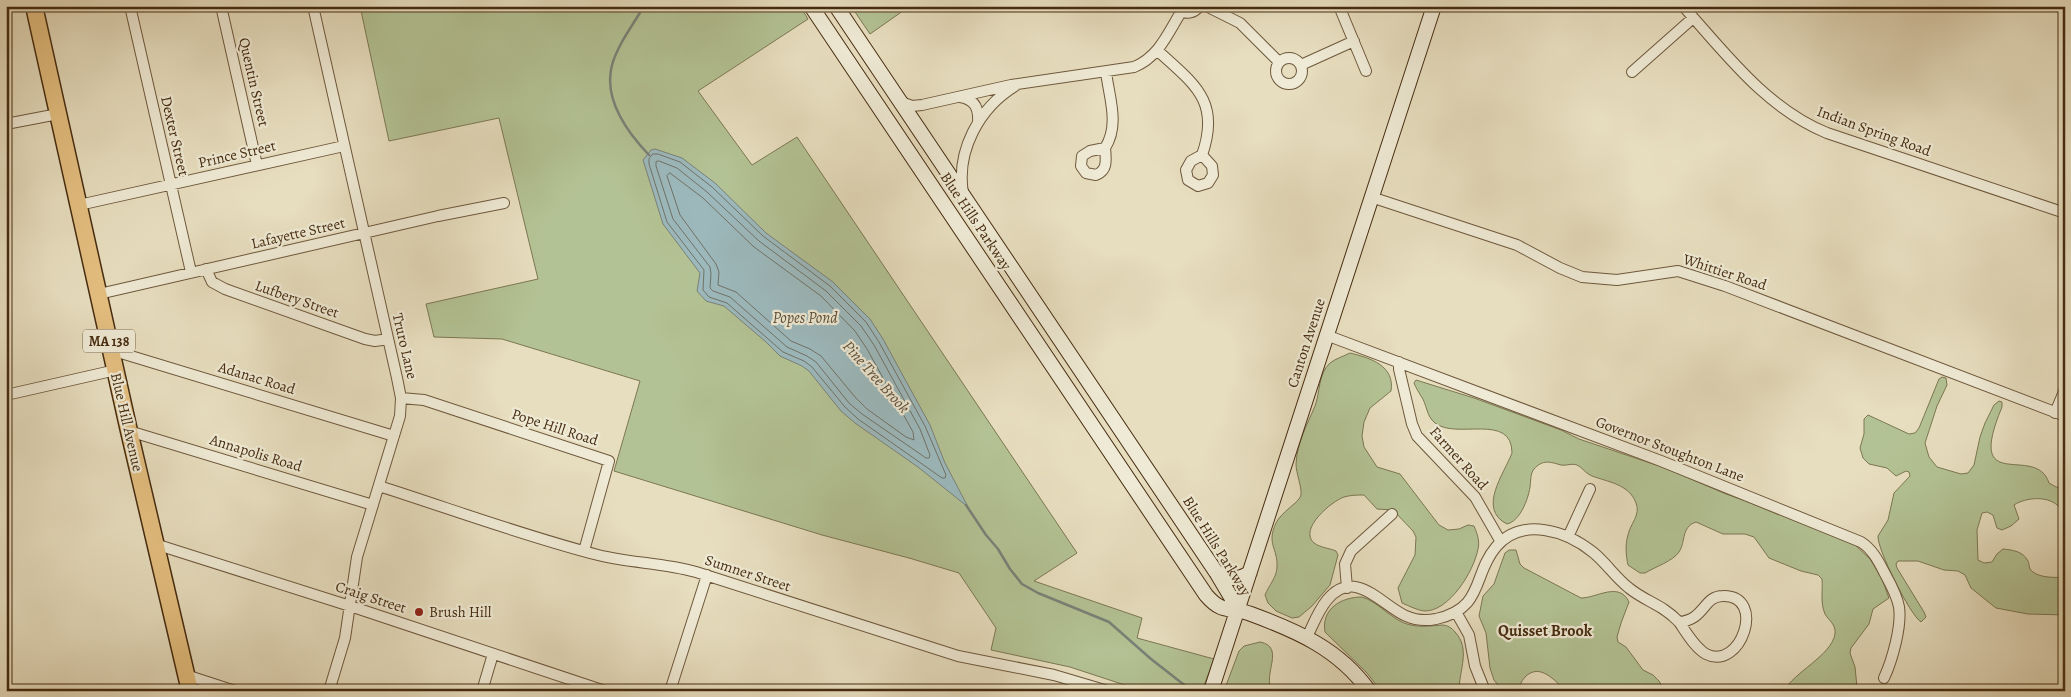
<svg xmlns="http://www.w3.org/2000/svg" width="2071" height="697" font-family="Alegreya,serif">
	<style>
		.green { fill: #b3c294; stroke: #7c7752 }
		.water { fill: #9cb9bd; stroke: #7a8178 }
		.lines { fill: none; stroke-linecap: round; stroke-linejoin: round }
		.shore { stroke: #717266; stroke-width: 1 }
		.stream { stroke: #7a8178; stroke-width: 2.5 }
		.minor-casing { stroke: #6e583c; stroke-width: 12 }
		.secondary-casing { stroke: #462c10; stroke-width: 16 }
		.trunk-casing { stroke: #462c10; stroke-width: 19 }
		.minor { stroke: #efead5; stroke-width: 10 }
		.secondary { stroke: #efead5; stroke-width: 14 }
		.trunk { stroke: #e4bf80; stroke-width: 16 }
		.poi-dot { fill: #8f2418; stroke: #efead5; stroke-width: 2 }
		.labels { text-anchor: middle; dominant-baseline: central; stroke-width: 4.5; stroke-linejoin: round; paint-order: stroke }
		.shield { fill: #efead5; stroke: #79654b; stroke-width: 1 }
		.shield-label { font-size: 14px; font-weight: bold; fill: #462c10 }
		.street-label { font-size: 15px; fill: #462c10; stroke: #efead5 }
		.poi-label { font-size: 15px; fill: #462c10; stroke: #efead5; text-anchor: start }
		.water-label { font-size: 16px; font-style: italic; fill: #5c4f3b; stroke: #efead5 }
		.neighbourhood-label { font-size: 16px; font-weight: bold; fill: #462c10; stroke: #efead5 }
	</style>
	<rect width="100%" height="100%" fill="#e7debf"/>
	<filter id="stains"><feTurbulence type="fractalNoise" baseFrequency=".004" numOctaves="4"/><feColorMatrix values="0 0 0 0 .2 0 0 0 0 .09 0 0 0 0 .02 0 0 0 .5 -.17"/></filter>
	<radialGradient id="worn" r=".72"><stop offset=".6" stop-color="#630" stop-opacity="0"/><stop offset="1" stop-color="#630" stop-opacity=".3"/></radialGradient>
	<!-- green -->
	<path class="green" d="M360 6H800L808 19 698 91 752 165 797 137 1077 553 1034 581 1142 618 1137 638 1214 659 1202 691H1143L1070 667 991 650 996 628 959 573 909 558 822 535 614 471 640 381 502 339 434 337 426 304 538 279 499 118 389 141Z
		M851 6H910L870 34Z
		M1350 353C1371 358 1395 366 1391 391L1370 408 1364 422 1362 436 1364 447 1377 467 1400 474 1439 525 1448 530 1459 529 1468 525 1474 526C1477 533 1480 541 1478 549 1474 571 1449 612 1424 611 1417 610 1409 606 1402 603L1398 588 1415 555 1416 537 1413 531 1393 510 1377 509 1364 495C1357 495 1351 495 1344 497 1332 501 1298 529 1314 543 1321 548 1329 548 1336 551L1338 555 1330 585 1312 606 1299 617 1292 618 1276 611 1268 603 1265 595C1269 585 1277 577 1277 567 1278 548 1266 544 1276 523 1281 512 1300 502 1301 495 1302 487 1296 473 1296 464 1297 443 1307 425 1315 406 1320 393 1318 374 1330 363 1335 359 1344 356 1350 353Z
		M1942 377 1946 378 1947 385 1937 406 1925 443 1929 457 1937 467 1961 474 1968 473 1974 465 1980 437 1985 423 1994 405 1999 401 2002 402V407C1964 498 2036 442 2049 483L2056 487 2065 488V523C2063 518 2063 512 2060 508 2050 495 2026 497 2014 505L2019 519 2011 526 2002 530 1997 528 1993 515 1987 512 1982 513 1977 530 1978 560 1984 563 1992 562 1997 554 2003 549C2012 550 2023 551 2028 561 2029 562 2029 567 2030 569 2036 578 2055 578 2065 577V615L2028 614 1996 608 1971 588 1965 575 1958 571 1944 570 1918 561H1898L1896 564 1897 568 1924 612 1926 617 1921 622C1910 615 1877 549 1878 536L1888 520 1894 493 1910 476 1909 472 1906 471 1896 476 1887 468 1869 464 1863 458 1860 448 1864 434V419L1868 415 1909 434 1915 433 1919 428 1939 379Z
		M1416 380 1474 398 1561 430 1579 439 1665 468 1726 494 1763 507 1855 545 1870 559 1882 579 1889 598 1873 609 1869 624 1851 648 1850 653 1855 667 1857 687 1853 691 1832 687 1818 691H1784C1793 673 1832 655 1835 634 1836 624 1829 621 1825 614 1820 603 1823 590 1822 579L1818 575 1801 571 1769 558 1754 537 1745 534H1723L1696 522C1681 527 1686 541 1679 552 1673 561 1655 567 1645 573H1640L1628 565C1626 556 1625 544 1628 535 1630 524 1641 515 1636 503 1629 484 1608 482 1592 476 1586 474 1582 467 1577 465 1572 463 1566 466 1561 465 1550 462 1543 459 1534 469 1530 474 1531 481 1530 487 1528 500 1520 521 1507 524 1477 509 1504 474 1512 453 1512 412 1456 440 1435 423 1426 416 1427 404 1421 396 1418 391 1416 388 1414 383Z
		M1509 550H1516L1520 564 1524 568 1581 598C1597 598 1619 581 1629 602L1621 623 1617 637 1618 642 1626 647 1643 670 1653 675 1659 681 1665 691H1566C1555 681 1540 662 1525 677 1521 681 1520 686 1517 691L1501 689 1494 680 1490 668 1486 633 1479 616 1483 596 1494 584 1505 553Z
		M1362 597C1378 602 1388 616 1404 623 1417 628 1429 626 1442 625 1447 625 1452 628 1455 632 1471 649 1459 670 1459 691H1381L1367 673 1325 632C1321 609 1341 597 1362 597Z
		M1260 642C1286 647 1262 674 1272 691H1224L1239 651 1244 646Z"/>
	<!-- water -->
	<path class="water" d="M655 149 682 158 715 183 766 233 833 282 870 319 883 339 930 425 945 463 968 507 918 467 855 423 841 411 809 371 802 366 780 356 766 342 724 306 706 301 697 291 700 273 663 224 643 160 651 150Z"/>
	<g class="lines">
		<!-- shore -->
		<path class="shore" d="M653 154H658L680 162 712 187 763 236 830 286 866 322 879 342 925 426 946 475 945 478H942L858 419 845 407 812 367 804 361 783 352 727 303 709 297 703 290 704 270 667 222 649 164V159Z
			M659 161 677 168 707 192 759 241 826 291 861 326 874 345 920 429 930 455 929 458H926L862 414 849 403 816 362 807 356 787 347 730 297 713 291 710 288 711 274 710 267 673 219 656 166V162Z
			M670 173 703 198 754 247 821 296 855 331 867 349 913 432 914 440 906 437 867 409 855 397 821 356 810 349 791 341 736 292 718 285 719 272 716 264 680 215 667 176Z"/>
		<!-- stream -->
		<path class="stream" d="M644 6C633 25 618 44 612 65 603 99 627 132 649 155
			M966 505 986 535 998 549 1010 569 1022 584 1038 593 1109 622 1151 659 1192 691"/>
		<defs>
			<path id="minor" d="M130 6 191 272
				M221 6 257 165
				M313 6 397 378 401 398 400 416 357 557 345 638 329 691
				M1206 6 1240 23 1279 62
				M1339 6 1366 71
				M1683 6C1726 54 1766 108 1827 133L2065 213
				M1178 8C1185 16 1194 13 1200 6
				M1158 51C1194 84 1221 101 1202 155
				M1276 71a13 13 0 1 1 26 0a13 13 0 1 1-26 0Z
				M1301 65 1354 41
				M1632 72 1693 18
				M960 97C974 99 979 108 978 122
				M901 102 912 106 922 105 1011 85 1134 67C1159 57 1168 33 1181 12
				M6 124 58 114
				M1105 148C1106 160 1108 170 1096 175L1086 173 1081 166 1082 156 1090 151Z
				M1105 148C1120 125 1109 97 1106 72
				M1202 155 1212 166 1213 175 1208 183 1198 186 1188 180 1186 170 1191 161Z
				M963 193C956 151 979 108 1015 86
				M1371 197 1517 245 1560 268 1582 277 1617 280 1678 271 1725 286 2065 416
				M79 205 344 146
				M206 269 212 282 225 289 365 339 375 341 388 339
				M99 294 438 216 504 203
				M1326 335 1661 461 1861 542C1872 549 1878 560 1884 572 1890 583 1897 595 1899 607 1902 626 1892 661 1884 678
				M111 350 394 436
				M1399 362V369L1412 424 1417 436 1475 497 1501 542
				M6 395 116 370
				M401 398 424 400 609 461 584 551
				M2055 413 2065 389
				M129 431 373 505
				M379 486C451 509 524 536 598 555 630 563 664 563 696 572L958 656 1054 675 1108 691
				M1568 537 1590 489
				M155 544 350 606 605 691
				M1347 588 1345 564 1351 551 1392 514
				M1456 612 1469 635 1475 666 1485 691
				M1307 637C1313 625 1318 611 1327 600 1355 566 1382 606 1406 616 1415 620 1426 621 1436 619 1485 608 1472 575 1496 547 1522 516 1567 531 1594 553 1607 564 1616 578 1629 588 1646 602 1662 604 1679 622 1705 620 1703 596 1723 596 1767 595 1741 672 1706 654 1695 648 1686 632 1679 622
				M186 675 235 691
				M482 691 493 654
				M670 691 707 575"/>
			<path id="secondary" d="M811 6 1206 595C1223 615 1230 606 1251 614 1297 631 1339 649 1369 691
				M836 6 1216 572 1238 609
				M1216 572C1227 579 1240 581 1250 572
				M1211 691 1434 6"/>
			<path id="trunk" d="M34 6 129 431 190 691"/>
		</defs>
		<!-- minor casing -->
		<use href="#minor" class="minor-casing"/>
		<!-- secondary casing -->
		<use href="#secondary" class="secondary-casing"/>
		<!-- trunk casing -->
		<use href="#trunk" class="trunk-casing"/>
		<!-- minor -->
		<use href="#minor" class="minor"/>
		<!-- secondary -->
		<use href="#secondary" class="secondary"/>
		<!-- trunk -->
		<use href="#trunk" class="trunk"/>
	</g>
	<!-- markers -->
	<circle class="poi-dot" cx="419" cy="612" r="5"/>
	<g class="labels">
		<!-- shield labels -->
		<rect class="shield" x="83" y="329.5" width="52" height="23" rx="4"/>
		<g class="shield-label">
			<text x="109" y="341">MA 138</text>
		</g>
		<!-- street labels -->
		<g class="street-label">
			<text transform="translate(254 82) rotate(77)">Quentin Street</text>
			<text transform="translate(1874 131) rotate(20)">Indian Spring Road</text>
			<text transform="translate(175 136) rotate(77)">Dexter Street</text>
			<text transform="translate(237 154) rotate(-13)">Prince Street</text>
			<text transform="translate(976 221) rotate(56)">Blue Hills Parkway</text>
			<text transform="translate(298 233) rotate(-13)">Lafayette Street</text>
			<text transform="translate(1725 272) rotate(18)">Whittier Road</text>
			<text transform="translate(297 299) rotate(19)">Lufbery Street</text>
			<text transform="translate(1306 343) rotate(-72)">Canton Avenue</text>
			<text transform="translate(405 346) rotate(77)">Truro Lane</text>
			<text transform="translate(257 378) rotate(17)">Adanac Road</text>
			<text transform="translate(127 422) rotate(77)">Blue Hill Avenue</text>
			<text transform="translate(555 427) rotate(18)">Pope Hill Road</text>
			<text transform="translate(1670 449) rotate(21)">Governor Stoughton Lane</text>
			<text transform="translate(256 453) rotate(17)">Annapolis Road</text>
			<text transform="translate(1459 458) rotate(48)">Farmer Road</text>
			<text transform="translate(1217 546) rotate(58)">Blue Hills Parkway</text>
			<text transform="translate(748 573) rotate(18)">Sumner Street</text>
			<text transform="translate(371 597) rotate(18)">Craig Street</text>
		</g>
		<!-- poi labels -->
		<g class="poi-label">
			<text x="429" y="612">Brush Hill</text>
		</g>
		<!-- water labels -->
		<g class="water-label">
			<text x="805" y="318">Popes Pond</text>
			<text transform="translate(876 377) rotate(48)">Pine Tree Brook</text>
		</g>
		<!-- neighbourhood labels -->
		<g class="neighbourhood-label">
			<text x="1545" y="631">Quisset Brook</text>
		</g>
	</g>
	<!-- margin -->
	<rect width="2071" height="697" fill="none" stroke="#e7debf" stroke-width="25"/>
	<rect x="8" y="8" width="2056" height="682" fill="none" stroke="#462c10" stroke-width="2.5"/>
	<rect x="12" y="12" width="2046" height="672" fill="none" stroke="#462c10"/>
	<rect width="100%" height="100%" filter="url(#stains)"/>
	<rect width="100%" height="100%" fill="url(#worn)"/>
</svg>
